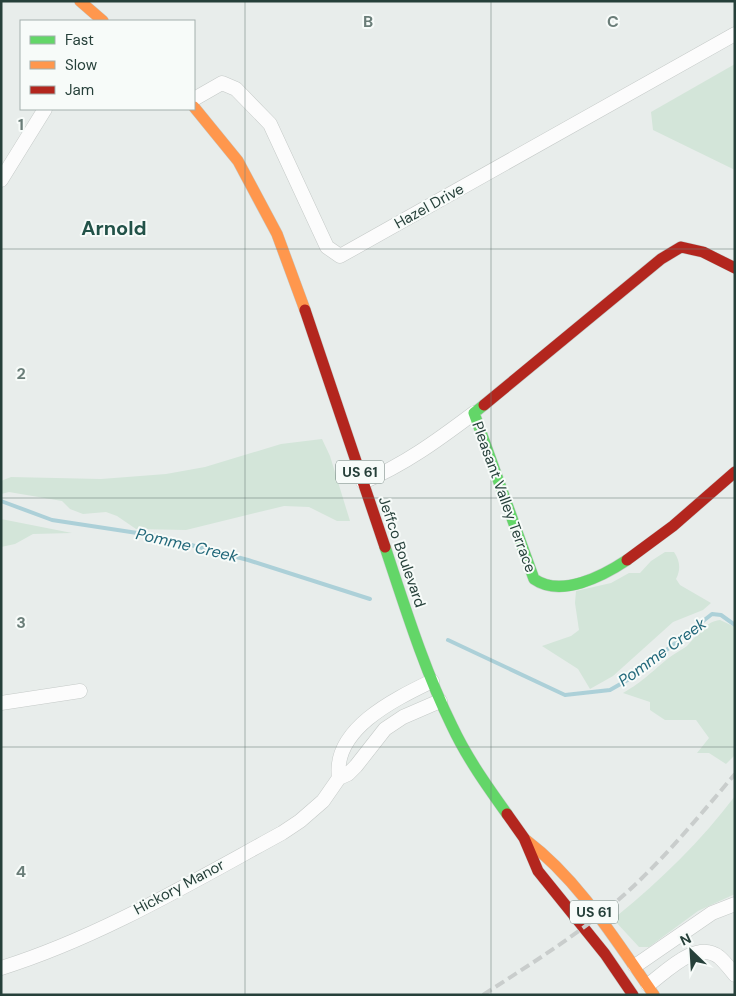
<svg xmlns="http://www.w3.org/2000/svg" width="736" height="996" font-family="'DM Sans',sans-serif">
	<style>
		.green { fill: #d3e5d9 }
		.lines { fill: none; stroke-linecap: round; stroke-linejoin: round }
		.stream { stroke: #acd0d8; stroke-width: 4 }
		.street-casing { stroke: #c5cac8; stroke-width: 15 }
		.fast-casing { stroke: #c4cac8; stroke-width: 12 }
		.slow-casing { stroke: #c4cac8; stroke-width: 12 }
		.jam-casing { stroke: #c4cac8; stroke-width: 12 }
		.street { stroke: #fcfcfc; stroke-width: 14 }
		.fast { stroke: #63d668; stroke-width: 11 }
		.slow { stroke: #ff974d; stroke-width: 11 }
		.jam { stroke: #b3261e; stroke-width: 11 }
		.rail { stroke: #c9cdcc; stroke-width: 4; stroke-dasharray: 10 5; stroke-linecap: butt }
		.grid { fill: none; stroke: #6a7d78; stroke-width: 1; stroke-opacity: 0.55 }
		.labels { text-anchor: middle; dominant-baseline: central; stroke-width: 4; stroke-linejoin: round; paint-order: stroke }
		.shield { fill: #f7fbf9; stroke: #657873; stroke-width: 1 }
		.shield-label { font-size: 14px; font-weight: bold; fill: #26403a }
		.street-label { font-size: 15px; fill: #26403a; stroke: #f7fbf9 }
		.water-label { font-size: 16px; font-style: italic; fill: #22687a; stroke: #f7fbf9 }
		.district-label { font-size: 20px; font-weight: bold; fill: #225248; stroke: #f7fbf9 }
		.grid-label { font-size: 16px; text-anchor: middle; font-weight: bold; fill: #6a7d78; stroke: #f7fbf9; stroke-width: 4; stroke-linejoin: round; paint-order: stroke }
	</style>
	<rect width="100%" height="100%" fill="#e8edeb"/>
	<!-- green -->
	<path class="green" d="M735 64V170L653 130 651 112Z
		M322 439 330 456 350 521H337L309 507 284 506 186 530 136 529 117 516 106 512 83 514 70 509 62 501 9 492 1 494V481L11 477 101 479 166 474 205 467 281 444Z
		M1 519 72 533 33 534 15 544 1 547Z
		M665 552H674C680 561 681 569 676 579L680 585 711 603 703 610 673 622 613 676 590 689 578 669 542 646 571 636 579 630 575 603 576 591 611 583 629 573H640L651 561Z
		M720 620 735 627V755L726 764 709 753H697L709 738 696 720H665L650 710V702L623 693C644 681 652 671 670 657 675 653 682 650 687 646 697 636 704 622 720 620Z
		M735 796V894L698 911 649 947H639L615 921 618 915C661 880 701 841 735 796Z"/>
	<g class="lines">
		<!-- stream -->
		<path class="stream" d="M1 501 52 520 157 536 248 560 370 599
			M448 640 565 695 610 690 631 678 712 614 721 615 735 625"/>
		<defs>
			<path id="street" d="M194 99 222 83 236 89 270 124 327 247 340 256 735 34
				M1 180 45 109
				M363 482C404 465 438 440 474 413
				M1 703 80 691
				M339 778C332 729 395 699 432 681
				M635 966 712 913 735 904
				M1 968C100 937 192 882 282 833L300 821 323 801 339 778 348 774 356 766 385 729 403 717 440 701
				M648 985C665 973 696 939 719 957 725 962 730 969 735 975"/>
			<path id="fast" d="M484 405 474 413 534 579C561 598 603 576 627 560
				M385 547C405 607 424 669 452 726 467 758 487 786 507 814"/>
			<path id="slow" d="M80 1 103 21
				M194 107 238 161 277 234 305 310
				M526 840C579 880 616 941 654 995"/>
			<path id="jam" d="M305 310 385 547
				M484 405 661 259 681 247 703 252 735 268
				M627 560 673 526 735 472
				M507 814 524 838 538 871 605 954 633 995"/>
		</defs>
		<!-- street casing -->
		<use href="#street" class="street-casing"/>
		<!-- fast casing -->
		<use href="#fast" class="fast-casing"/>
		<!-- slow casing -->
		<use href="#slow" class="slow-casing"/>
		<!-- jam casing -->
		<use href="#jam" class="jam-casing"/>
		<!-- street -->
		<use href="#street" class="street"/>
		<!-- fast -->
		<use href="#fast" class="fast"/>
		<!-- slow -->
		<use href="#slow" class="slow"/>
		<!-- jam -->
		<use href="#jam" class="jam"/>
		<!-- rail -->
		<path class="rail" d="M483 995C532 963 581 933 625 894 665 858 700 815 735 774"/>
	</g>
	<!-- grid -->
	<path class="grid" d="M245 1V995M491 1V995M1 249H735M1 498H735M1 747H735"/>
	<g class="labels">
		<!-- shield labels -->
		<g class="shield">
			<rect x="336" y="460.5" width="48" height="23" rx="4"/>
			<rect x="570" y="900.5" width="48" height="23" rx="4"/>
		</g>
		<g class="shield-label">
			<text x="360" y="472">US 61</text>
			<text x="594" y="912">US 61</text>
		</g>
		<!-- street labels -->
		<g class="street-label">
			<text transform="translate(429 206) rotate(-29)">Hazel Drive</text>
			<text transform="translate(504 497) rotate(70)">Pleasant Valley Terrace</text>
			<text transform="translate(402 552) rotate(71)">Jeffco Boulevard</text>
			<text transform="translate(179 887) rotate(-28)">Hickory Manor</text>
		</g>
		<!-- water labels -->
		<g class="water-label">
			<text transform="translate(187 545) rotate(13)">Pomme Creek</text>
			<text transform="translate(662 652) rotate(-36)">Pomme Creek</text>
		</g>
		<!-- district labels -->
		<g class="district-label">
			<text x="114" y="228">Arnold</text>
		</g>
	</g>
	<g class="grid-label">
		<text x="368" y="27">B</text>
		<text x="613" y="27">C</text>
		<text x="21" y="130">1</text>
		<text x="21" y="379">2</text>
		<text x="21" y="628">3</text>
		<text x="21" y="877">4</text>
	</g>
	<!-- border -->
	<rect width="736" height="996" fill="none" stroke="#26403a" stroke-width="5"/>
	<!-- legend -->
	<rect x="20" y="20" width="175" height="90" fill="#f7fbf9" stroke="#a3b0ad"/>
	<rect x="30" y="36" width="25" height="8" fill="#63d668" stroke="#a3b0ad"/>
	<text x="65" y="45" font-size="15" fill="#26403a">Fast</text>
	<rect x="30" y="61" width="25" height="8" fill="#ff974d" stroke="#a3b0ad"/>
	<text x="65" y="70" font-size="15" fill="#26403a">Slow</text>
	<rect x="30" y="86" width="25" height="8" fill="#b3261e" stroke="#a3b0ad"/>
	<text x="65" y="95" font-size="15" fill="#26403a">Jam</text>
	<!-- north arrow -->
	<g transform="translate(691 951) rotate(335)" stroke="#f7fbf9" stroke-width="4" paint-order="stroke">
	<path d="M0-4L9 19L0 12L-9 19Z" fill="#26403a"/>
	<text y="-8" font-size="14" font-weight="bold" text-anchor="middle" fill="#26403a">N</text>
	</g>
</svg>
